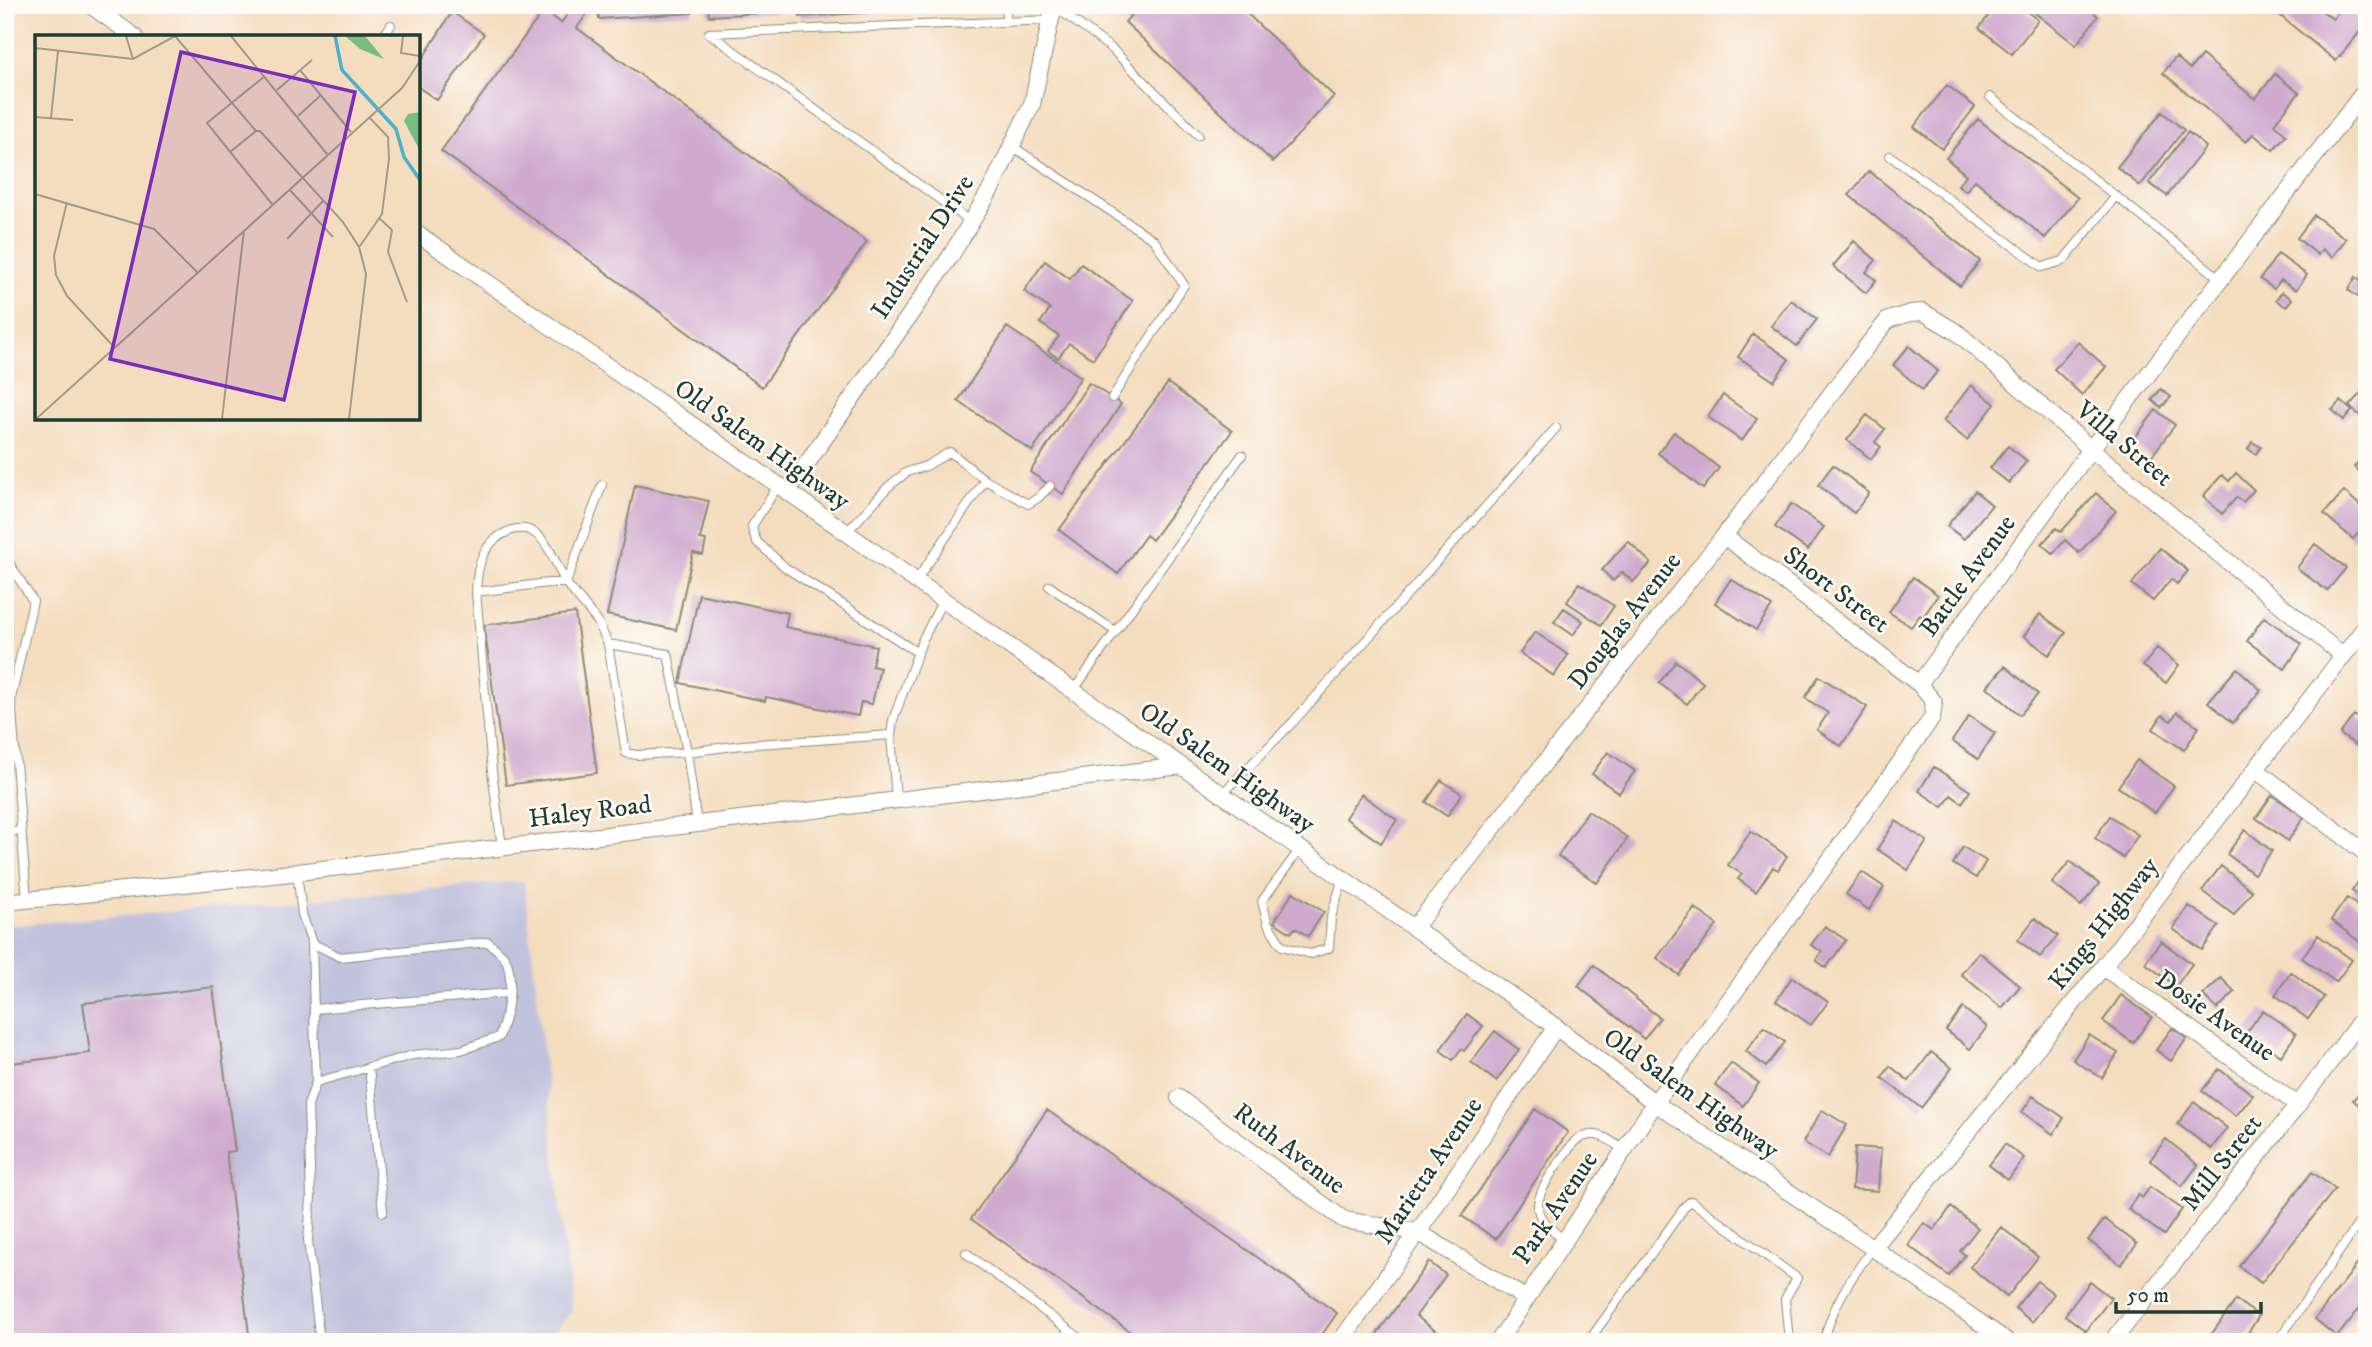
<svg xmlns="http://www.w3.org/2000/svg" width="2372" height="1347" font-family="'IM FELL DW Pica',serif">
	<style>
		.industrial { fill: #c1c2dd }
		.building { fill: #cfaace }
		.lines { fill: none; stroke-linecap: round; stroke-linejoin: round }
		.service-casing { stroke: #8a8c79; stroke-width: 10 }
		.minor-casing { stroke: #8a8c79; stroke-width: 18 }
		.service { stroke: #fff; stroke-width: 8 }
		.minor { stroke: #fff; stroke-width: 16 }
		.labels { text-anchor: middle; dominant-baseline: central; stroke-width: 5; stroke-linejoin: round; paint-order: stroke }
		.street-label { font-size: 26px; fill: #1f3d34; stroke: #fdfcf7 }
		.inset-river { fill: none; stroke: #4db0cc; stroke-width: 3.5 }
		.inset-road { fill: none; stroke: #9f9c87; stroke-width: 2 }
		.view { fill: #7b2cbf; fill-opacity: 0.15; stroke: #7b2cbf; stroke-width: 3.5 }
		.inset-edge { fill: none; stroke: #1f3d34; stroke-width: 3.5 }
	</style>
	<rect width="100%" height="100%" fill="#fdfcf7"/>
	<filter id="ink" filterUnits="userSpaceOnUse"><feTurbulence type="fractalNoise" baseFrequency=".0143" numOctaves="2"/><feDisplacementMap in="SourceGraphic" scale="14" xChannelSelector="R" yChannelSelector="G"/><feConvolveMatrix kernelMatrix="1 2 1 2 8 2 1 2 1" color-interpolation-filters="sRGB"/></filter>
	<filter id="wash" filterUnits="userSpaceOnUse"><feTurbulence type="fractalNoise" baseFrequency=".00686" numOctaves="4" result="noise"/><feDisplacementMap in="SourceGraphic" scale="28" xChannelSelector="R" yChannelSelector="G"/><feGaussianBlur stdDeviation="1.57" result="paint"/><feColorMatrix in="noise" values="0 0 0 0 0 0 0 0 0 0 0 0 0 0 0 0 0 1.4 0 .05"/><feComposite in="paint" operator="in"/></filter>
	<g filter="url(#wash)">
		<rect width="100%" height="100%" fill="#f4dcbe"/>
		<!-- industrial -->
		<path class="industrial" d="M524 881 572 1311 546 1342H5V926Z"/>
		<g id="blocks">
			<!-- building -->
			<path class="building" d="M574 5H593L577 28 867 242 762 387 441 151 544 10 561 23Z
				M598 5H692V13L599 19Z
				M708 5H951V7L800 17 799 11 709 16Z
				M1141 5H1238L1334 96 1273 162 1125 22Z
				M1997 5H2018L2038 20 2012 54 1979 28Z
				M2025 5H2085L2098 16 2076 45Z
				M2267 5H2314L2333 19 2343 5H2367V23L2336 61Z
				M452 12 484 34 437 100 418 87V66Z
				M2202 55 2255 99 2275 74 2299 93 2274 124 2286 135 2273 150 2253 134 2246 142 2163 73 2176 57 2190 69Z
				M1947 85 1975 107 1942 149 1914 127Z
				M2162 112 2184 130 2140 186 2117 167Z
				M1978 119 2078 198 2045 238 1975 180 1966 191 1958 185 1966 175 1946 158Z
				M2188 132 2206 147 2167 196 2149 183Z
				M1869 171 1980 261 1960 286 1849 195Z
				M2314 215 2346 239 2332 257 2322 249 2318 255 2297 238Z
				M1854 241 1876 260 1866 272 1876 280 1866 293 1833 266Z
				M2278 254 2307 275 2296 290 2281 280 2274 289 2260 279Z
				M1045 261 1070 279 1081 264 1133 301 1093 359 1069 343 1058 358 1048 351 1059 336 1040 323 1050 309 1024 291Z
				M2356 277 2367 285V303L2348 290Z
				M2282 292 2292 299 2286 307 2276 300Z
				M1791 300 1817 319 1797 346 1771 326Z
				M1007 327 1081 377 1032 451 958 401Z
				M1753 334 1789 359 1774 381 1738 357Z
				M2078 342 2106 367 2082 395 2054 369Z
				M1909 346 1938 371 1922 390 1893 365Z
				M1089 383 1121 404 1063 494 1030 472Z
				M1168 383 1232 431 1152 540 1146 535 1118 574 1059 530Z
				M1971 385 1995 404 1967 440 1943 421Z
				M2367 386V422L2349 406Z
				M2161 389 2171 397 2161 408 2152 400Z
				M1723 395 1757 419 1742 441 1708 417Z
				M2341 401 2352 411 2344 420 2332 410Z
				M2156 410 2175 425 2151 457 2132 442Z
				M1867 415 1885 429 1875 442 1881 447 1871 459 1847 440Z
				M1674 432 1719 468 1703 489 1658 453Z
				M2252 442 2261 447 2256 454 2248 449Z
				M2008 446 2027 461 2009 483 1990 468Z
				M2367 451V477L2354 467Z
				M1833 465 1869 493 1854 513 1818 485Z
				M2236 473 2254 490 2243 502 2237 497 2222 514 2203 496 2222 475 2229 481Z
				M635 485 709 501 700 539 706 540 703 555 693 553 676 630 607 615Z
				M1975 491 1992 505 1964 539 1947 526Z
				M2344 491 2367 512V524L2353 539 2324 514Z
				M2096 493 2116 511 2079 553 2065 540 2053 554 2042 544 2056 528 2061 532Z
				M1791 504 1824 527 1808 550 1775 527Z
				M1628 541 1651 563 1633 582 1622 572 1613 581 1602 570Z
				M2315 544 2346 568 2327 591 2297 568Z
				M2160 548 2188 571 2177 584 2171 579 2153 601 2132 584Z
				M1913 577 1938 595 1923 617 1920 615 1911 627 1889 612Z
				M1731 579 1772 606 1756 630 1715 603Z
				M1579 583 1614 606 1601 625 1567 602Z
				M699 594 788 613 785 627 876 646 872 666 880 668 872 704 861 702 858 716 766 697 765 701 680 683Z
				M1564 608 1583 621 1573 635 1554 622Z
				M575 613 597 773 506 785 484 625Z
				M2040 614 2066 633 2049 655 2024 636Z
				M2264 617 2302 644 2285 669 2247 641Z
				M1535 632 1568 655 1554 676 1520 653Z
				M2157 648 2179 665 2166 683 2143 666Z
				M1676 661 1703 683 1687 704 1659 683Z
				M2005 666 2038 694 2020 715 1987 687Z
				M2237 668 2261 690 2233 723 2208 702Z
				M1819 676 1867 707 1841 746 1817 730 1828 713 1805 698Z
				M2177 712 2199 727 2184 750 2153 729 2162 715 2171 721Z
				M2354 715 2367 724V753L2340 734Z
				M1969 716 1995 733 1978 759 1952 741Z
				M1608 752 1635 771 1619 793 1592 774Z
				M2137 760 2174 786 2155 813 2118 787Z
				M1934 767 1970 791 1962 803 1951 795 1943 807 1919 791Z
				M1441 780 1462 794 1447 816 1426 802Z
				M1361 794 1397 820 1381 843 1345 818Z
				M2272 795 2304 817 2288 841 2256 818Z
				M1588 811 1628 838 1597 883 1558 856Z
				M2110 816 2138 835 2123 858 2095 838Z
				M1896 821 1927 841 1908 870 1877 849Z
				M2245 830 2272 851 2254 874 2227 854Z
				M1751 831 1787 856 1778 870 1773 867 1756 892 1738 879 1742 874 1728 865Z
				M1963 847 1986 861 1976 878 1953 864Z
				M2070 861 2099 884 2081 906 2052 883Z
				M2221 866 2252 891 2234 915 2202 891Z
				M2367 869V901L2352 891Z
				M1862 872 1884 887 1869 910 1846 894Z
				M1293 892 1324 912 1308 936 1295 928 1291 933 1274 922Z
				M2347 898 2367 913V941L2364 945 2331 920Z
				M2189 906 2219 926 2202 950 2173 929Z
				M1695 908 1717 925 1679 975 1657 958Z
				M2035 918 2058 936 2040 957 2018 940Z
				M1825 926 1846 940 1826 968 1816 960 1822 952 1811 945Z
				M2318 935 2352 960 2336 982 2302 958Z
				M2161 941 2192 964 2176 986 2145 963Z
				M1979 952 2020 986 2002 1008 1961 974Z
				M1594 965 1660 1018 1644 1039 1578 986Z
				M2291 972 2324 997 2308 1019 2275 995Z
				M1792 977 1828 1002 1811 1025 1776 1001Z
				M2221 978 2235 992 2217 1009 2203 995Z
				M213 987 235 1151 226 1152 250 1342H5V1064L90 1053 83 1003Z
				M2121 995 2152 1017 2133 1043 2103 1021Z
				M1963 1008 1987 1027 1970 1049 1946 1030Z
				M2263 1010 2296 1034 2281 1056 2247 1032Z
				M1467 1014 1483 1026 1464 1051 1461 1049 1453 1060 1440 1050Z
				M1764 1027 1785 1042 1766 1067 1746 1051Z
				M2172 1028 2187 1038 2171 1061 2156 1050Z
				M1495 1031 1519 1050 1496 1081 1471 1062Z
				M2089 1035 2118 1053 2102 1078 2073 1060Z
				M1931 1052 1952 1068 1921 1108 1882 1078 1890 1066 1909 1081Z
				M1731 1063 1759 1083 1743 1106 1715 1085Z
				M2219 1069 2253 1095 2236 1116 2202 1091Z
				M2367 1084V1112L2353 1100Z
				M2033 1096 2064 1118 2053 1134 2022 1112Z
				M2194 1102 2227 1128 2211 1149 2178 1124Z
				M1535 1109 1568 1132 1496 1239 1462 1216Z
				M1047 1110 1337 1313 1317 1342H1145L971 1219Z
				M1822 1110 1847 1125 1828 1157 1803 1142Z
				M2166 1139 2198 1165 2182 1186 2150 1160Z
				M2005 1144 2024 1158 2008 1180 1989 1165Z
				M1855 1147 1881 1149 1878 1191 1852 1189Z
				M2312 1172 2335 1189 2261 1283 2239 1266Z
				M2150 1187 2182 1209 2164 1235 2128 1209 2138 1195 2142 1198Z
				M1951 1207 1978 1228 1960 1251 1965 1255 1949 1276 1908 1245 1924 1223 1934 1230Z
				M2105 1219 2137 1244 2121 1265 2088 1240Z
				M2001 1227 2038 1257 2007 1297 1970 1267Z
				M2367 1252V1299L2337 1337 2315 1319Z
				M1429 1262 1446 1275 1416 1316 1441 1335 1437 1342H1371Z
				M2037 1281 2054 1294 2032 1322 2015 1308Z
				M2090 1282 2111 1298 2086 1331 2065 1315Z
				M2236 1300 2259 1316 2242 1342H2206Z"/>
		</g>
	</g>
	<g filter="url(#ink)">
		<use href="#blocks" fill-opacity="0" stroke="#8a8c79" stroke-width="2"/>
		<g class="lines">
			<defs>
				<path id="service" d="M1006 5V21
					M1054 6 1112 49 1198 135
					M383 37 391 25
					M1990 97 2221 279
					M1012 146 1154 240 1184 285 1112 398
					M1890 156 2042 267 2063 261 2116 196
					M971 222 709 33 1051 20
					M985 480 1028 504 1038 498 1050 486
					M778 486 752 526 753 532 757 542 786 568 918 653
					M846 533 889 486 907 472 926 466 950 452 985 480 916 581
					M5 564 9 563 33 601 11 699 27 900
					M566 583 602 485
					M1049 586 1115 631
					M476 592C477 564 483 540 512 530 518 528 527 528 533 532 549 541 557 567 566 583
					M608 644 668 654 687 752 742 745 891 735
					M1073 691 1242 455
					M1222 794 1293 722 1556 428
					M896 800 891 735 893 720 922 641 943 600
					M5 833 21 830
					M502 847 492 771 476 592 548 583H566L598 622 608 644 626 753 637 755 687 752 697 824
					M1300 849 1262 901 1268 924 1282 946 1311 954 1329 948 1331 917 1343 878
					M297 872 302 914 312 943 340 957 488 942C493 947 501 952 505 958 516 979 507 1016 499 1037L461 1050 413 1055 316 1082 308 1105 311 1199 308 1240 320 1342
					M312 943 316 1082
					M314 1009 508 993
					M369 1067 383 1212
					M1565 1241C1555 1232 1539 1222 1538 1208 1536 1191 1564 1154 1575 1141 1579 1138 1585 1136 1590 1135 1602 1133 1615 1144 1624 1150
					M966 1253 1085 1342
					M1588 1342 1686 1205 1691 1201 1797 1278 1785 1299 1789 1342
					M1824 1342C1831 1307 1852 1276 1873 1248
					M2277 1342 2363 1217"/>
				<path id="minor" d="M90 5 135 37
					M418 234 1556 1027 1655 1103 1873 1248 2008 1342
					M787 492 950 257 991 189 1032 104 1054 5
					M1919 684 2091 449 2367 88
					M2256 770 2367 854
					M5 902 273 875 1181 766
					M1414 928 1724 536 1870 342 1888 320 1910 313 1923 312 1958 333 2091 449 2343 656
					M2103 967 2298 1105
					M1179 1098 1344 1220 1418 1232 1525 1298
					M1873 1248 2103 967 2367 625
					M1340 1342 1418 1232 1556 1027
					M1498 1342 1655 1103 1932 718 1934 702 1919 684 1724 536
					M2112 1342 2298 1105 2367 1012"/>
			</defs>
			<!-- service casing -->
			<use href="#service" class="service-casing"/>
			<!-- minor casing -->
			<use href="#minor" class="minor-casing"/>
			<!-- service -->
			<use href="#service" class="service"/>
			<!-- minor -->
			<use href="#minor" class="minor"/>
		</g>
	</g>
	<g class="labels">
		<!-- street labels -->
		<g class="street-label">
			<text transform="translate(923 247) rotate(-57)">Industrial Drive</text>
			<text transform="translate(2124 444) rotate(40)">Villa Street</text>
			<text transform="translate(762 445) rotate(35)">Old Salem Highway</text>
			<text transform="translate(1968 576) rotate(-54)">Battle Avenue</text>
			<text transform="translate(1836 590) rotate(37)">Short Street</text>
			<text transform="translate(1625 621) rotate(-52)">Douglas Avenue</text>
			<text transform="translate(1227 768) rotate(35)">Old Salem Highway</text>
			<text transform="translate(590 812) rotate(-7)">Haley Road</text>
			<text transform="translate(2104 924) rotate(-52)">Kings Highway</text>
			<text transform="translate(2215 1016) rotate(35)">Dosie Avenue</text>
			<text transform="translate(1691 1094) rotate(35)">Old Salem Highway</text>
			<text transform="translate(1289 1149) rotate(37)">Ruth Avenue</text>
			<text transform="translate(2222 1163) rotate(-52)">Mill Street</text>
			<text transform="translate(1429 1171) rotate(-56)">Marietta Avenue</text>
			<text transform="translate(1556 1208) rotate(-56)">Park Avenue</text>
		</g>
	</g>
	<!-- overview -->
	<g transform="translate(35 35)">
		<rect width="385" height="385" fill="#f4dcbe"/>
		<path d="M310 1H330L349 24 325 14ZM385 77V116L369 86 373 79Z" fill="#77bd81"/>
		<path class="inset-river" d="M300 1 307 35 361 94 369 122 385 145"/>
		<path class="inset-road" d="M91 1 98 24M196 1 292 119M368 1 366 18 385 21M0 13 98 24 140 1 221 96H225L308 187 324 212 331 239 314 384M265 35 316 97M230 41 172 88 237 169M242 55 277 25M263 81 286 60M0 82 38 85M16 83 23 16M195 117 221 96M254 154 298 202M0 159 119 194 162 237M32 167 19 221 21 240 32 261 79 312M344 183 357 195 353 217 372 267M252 204 288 166M325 211 347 179 354 124 353 102 334 82M1 384 367 53 385 26M187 384 209 195"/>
		<path class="view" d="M146 17 320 57 249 365 75 324Z"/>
		<rect width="385" height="385" class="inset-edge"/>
	</g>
	<!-- margin -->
	<rect width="2372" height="1347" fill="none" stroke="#fdfcf7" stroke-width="28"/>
	<!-- scale -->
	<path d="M2116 1302v10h145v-10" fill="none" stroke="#1f3d34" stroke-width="3.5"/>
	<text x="2127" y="1302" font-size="21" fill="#1f3d34" stroke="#fdfcf7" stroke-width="5" paint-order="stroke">50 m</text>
</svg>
